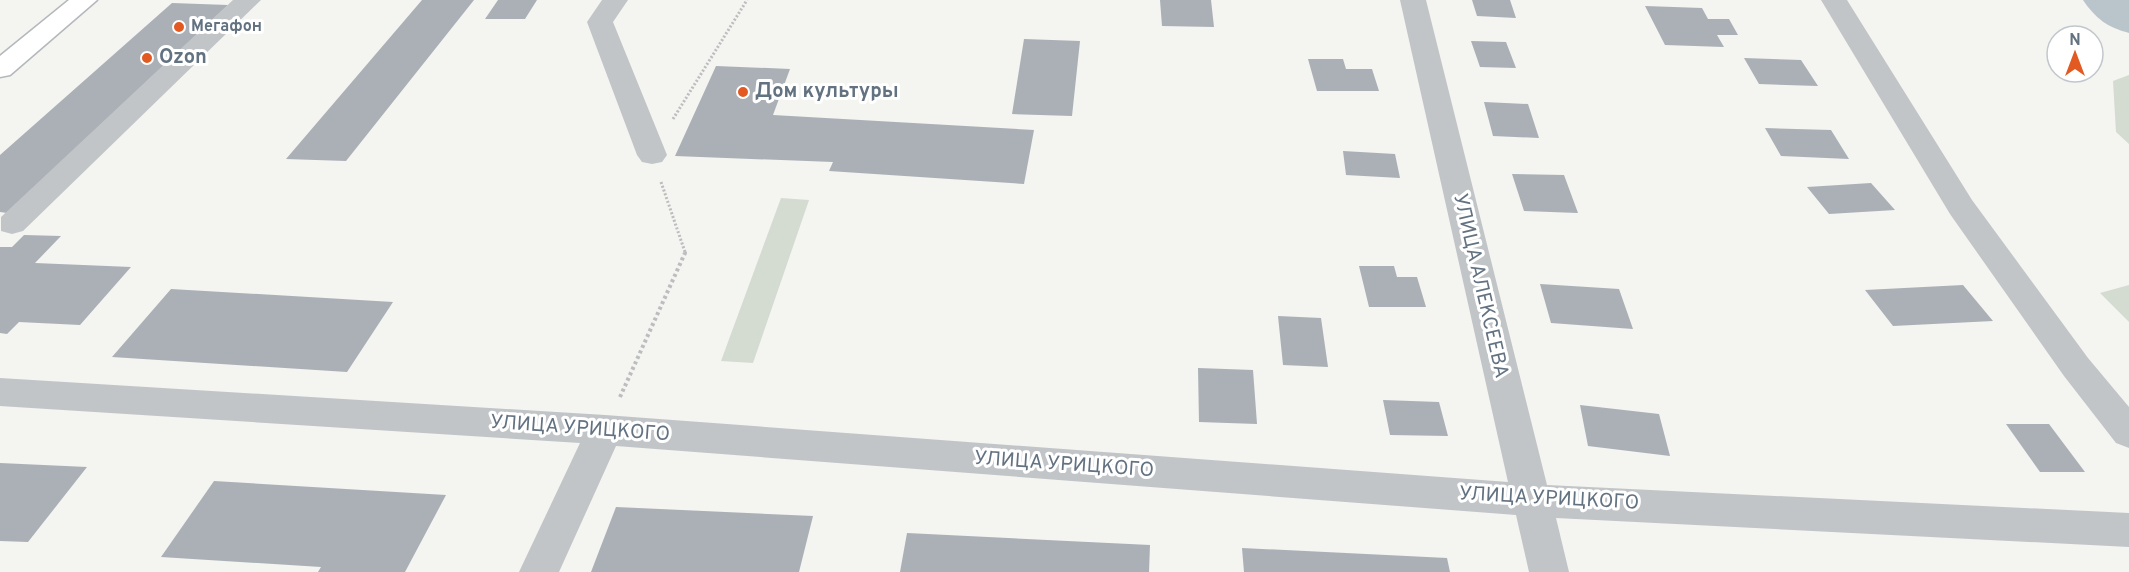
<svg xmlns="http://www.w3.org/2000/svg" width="2129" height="572" font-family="Overpass,sans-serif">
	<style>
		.green { fill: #d4dbd1 }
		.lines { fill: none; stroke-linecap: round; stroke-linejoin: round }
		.river { fill: #bac5cb; fill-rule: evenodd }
		.building { fill: #aab0b6 }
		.major-casing { stroke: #b4b8bc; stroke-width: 3 }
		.path-far1 { stroke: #bbbdbf; stroke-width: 3; stroke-dasharray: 2 2; stroke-linecap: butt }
		.path { stroke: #bbbdbf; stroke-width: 4; stroke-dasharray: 3 3; stroke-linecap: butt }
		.minor { fill: #c1c5c8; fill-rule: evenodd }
		.major { fill: #fff; fill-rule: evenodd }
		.poi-dot { fill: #e25a22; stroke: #fff; stroke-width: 2 }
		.labels { text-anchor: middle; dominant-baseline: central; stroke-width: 6; stroke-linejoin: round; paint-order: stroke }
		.far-poi-label { font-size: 16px; font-weight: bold; fill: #637281; stroke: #fff; text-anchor: start }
		.poi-label { font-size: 20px; font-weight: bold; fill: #637281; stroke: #fff; text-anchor: start }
		.street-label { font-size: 20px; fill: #637281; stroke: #fff }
	</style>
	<rect width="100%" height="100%" fill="#f4f4f0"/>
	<!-- green -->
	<path class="green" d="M2129 75V144L2116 132 2113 81Z
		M781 198 809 200 753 363 721 361Z
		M2129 285V322L2100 293Z"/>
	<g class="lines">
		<!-- river -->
		<path class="river" d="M2083 0H2129V33C2107 27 2096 19 2083 0Z"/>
	</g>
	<!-- building -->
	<path class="building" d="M422 0H474L346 161 286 159Z
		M498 0H537L525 19H485Z
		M1160 0H1211L1214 27 1162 26Z
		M1472 0H1510L1516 18 1477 16Z
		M172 3 228 5 7 213 0 212V155Z
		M1645 6 1702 8 1708 19H1729L1738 35H1717L1724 47 1665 45Z
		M1024 39 1080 41 1072 116 1012 114Z
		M1471 41 1506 42 1516 68 1480 67Z
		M1744 58 1801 60 1818 86 1759 84Z
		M1308 59H1343L1346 69H1372L1379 91H1317Z
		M716 66 790 69 773 115 1034 130 1024 184 829 171 833 162 675 156Z
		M1484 102 1528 104 1539 138 1493 136Z
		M1765 128 1831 130 1849 159 1781 156Z
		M1343 151 1395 154 1400 178 1346 175Z
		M1512 174 1564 175 1578 213 1524 211Z
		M1871 183 1895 210 1829 214 1807 187Z
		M24 235 61 236 35 263 131 267 80 325 19 322 7 334 0 333V247H12Z
		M1359 266H1394L1397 277H1417L1426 307H1369Z
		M1540 284 1619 289 1633 329 1551 323Z
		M1963 285 1993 321 1893 326 1865 290Z
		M171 289 393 302 347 372 112 357Z
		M1278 316 1321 318 1328 367 1283 365Z
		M1198 368 1253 370 1257 424 1199 422Z
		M1383 400 1439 402 1448 436 1390 435Z
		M1580 405 1659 414 1670 456 1588 446Z
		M2006 424H2049L2085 472H2040Z
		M0 463 87 467 28 542 0 541Z
		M214 481 446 495 405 572H318L321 567 161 557Z
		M616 507 813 516 799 572H591Z
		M907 533 1150 545 1149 572H900Z
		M1242 548 1447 558 1450 572H1244Z"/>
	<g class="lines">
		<defs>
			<path id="major" d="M69 0H97L10 75 0 77V56Z"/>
		</defs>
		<!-- major casing -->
		<use href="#major" class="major-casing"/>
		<!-- path-far1 -->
		<path class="path-far1" d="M673 119 747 0
			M661 182 685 252"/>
		<!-- path -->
		<path class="path" d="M620 397 685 253 684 250"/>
		<!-- minor -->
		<path class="minor" d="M233 0H261L23 231 12 234 1 231V217Z
			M602 0H628L613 22 667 155 662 162 652 164 642 162 637 155 587 22Z
			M1400 0H1426L1547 485 2129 513V547L1556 518 1569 572H1529L1516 515 616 446 559 572H519L580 443 0 406V378L605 415 1508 482Z
			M1821 0H1847L1972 200 2088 358 2129 407V448L2116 443 2064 376 1950 214Z"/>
		<!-- major -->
		<use href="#major" class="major"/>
	</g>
	<!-- markers -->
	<g class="poi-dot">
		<circle cx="179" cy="27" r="6"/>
		<circle cx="147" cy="58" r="6"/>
		<circle cx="743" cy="92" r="6"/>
	</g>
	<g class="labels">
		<!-- far-poi labels -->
		<g class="far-poi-label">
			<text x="191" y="27">Мегафон</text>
		</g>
		<!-- poi labels -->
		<g class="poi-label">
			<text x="159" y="58">Ozon</text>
			<text x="755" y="92">Дом культуры</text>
		</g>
		<!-- street labels -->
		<g class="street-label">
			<text transform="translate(1480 286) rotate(77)">УЛИЦА АЛЕКСЕЕВА</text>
			<text transform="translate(580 429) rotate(4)">УЛИЦА УРИЦКОГО</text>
			<text transform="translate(1064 465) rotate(4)">УЛИЦА УРИЦКОГО</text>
			<text transform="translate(1549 499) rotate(3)">УЛИЦА УРИЦКОГО</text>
		</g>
	</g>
	<!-- north arrow -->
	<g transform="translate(2075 54)"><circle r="28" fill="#ffffff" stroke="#c1c7cd" stroke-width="1.5"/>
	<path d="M0-4.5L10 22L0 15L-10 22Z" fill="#e25a22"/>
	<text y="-9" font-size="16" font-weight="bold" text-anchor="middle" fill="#637281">N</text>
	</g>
</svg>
